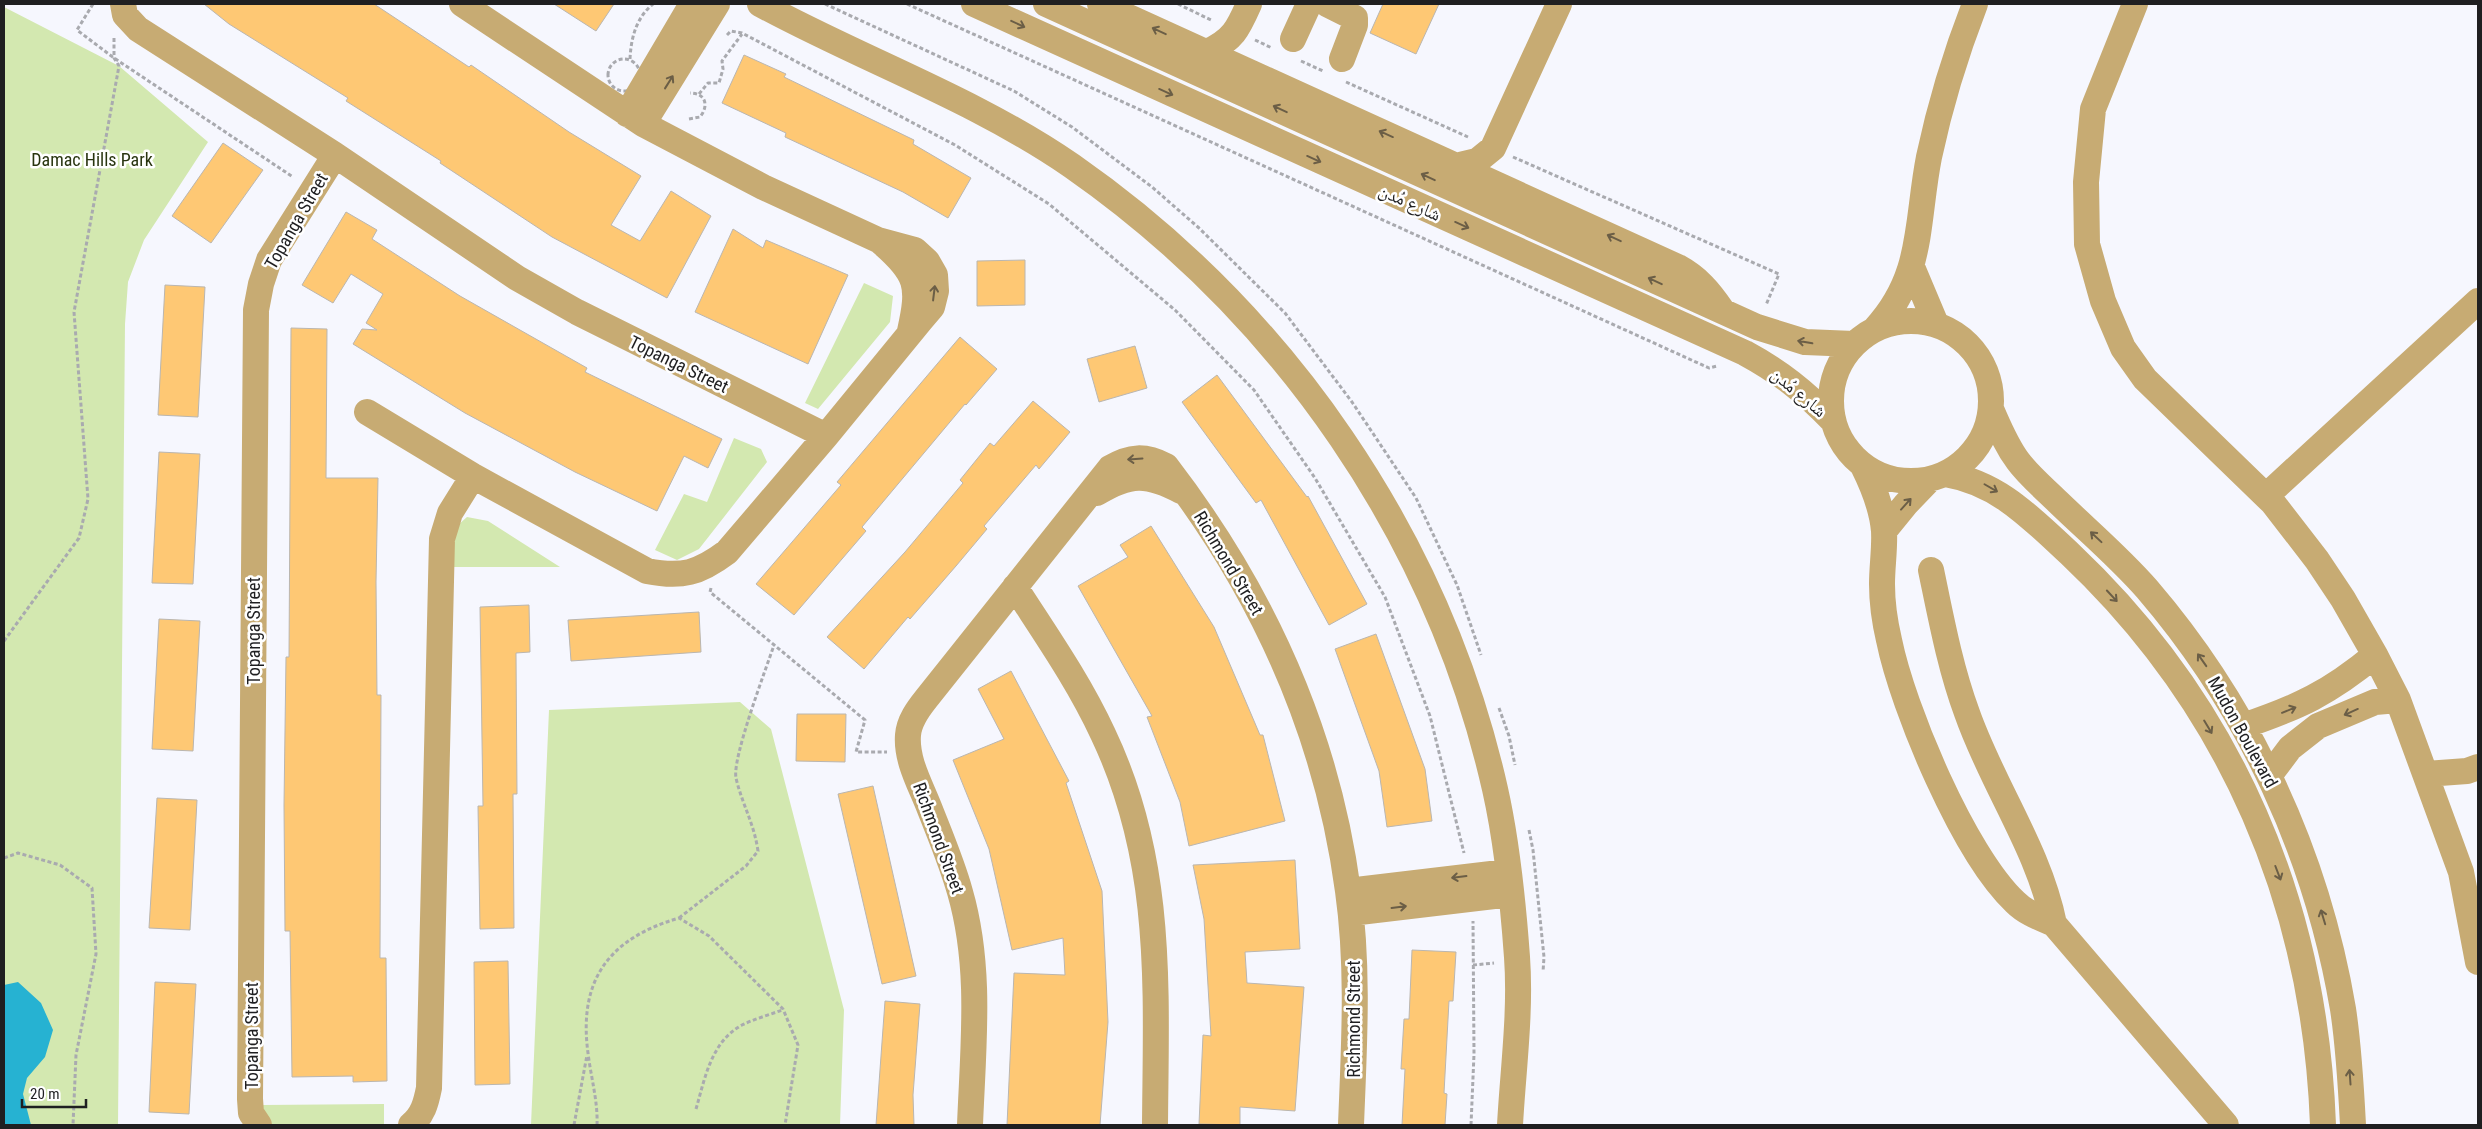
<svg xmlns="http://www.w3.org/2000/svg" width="2482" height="1129" font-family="'Roboto Condensed','Noto Naskh Arabic',sans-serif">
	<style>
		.green { fill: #d3e8b0 }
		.water { fill: #26b2d2 }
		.building { fill: #fec874; stroke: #bab6b0 }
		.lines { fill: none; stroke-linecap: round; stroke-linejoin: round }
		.path { stroke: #a9aaaf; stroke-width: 3; stroke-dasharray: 4 2.5; stroke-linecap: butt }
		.minor { stroke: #c7ab73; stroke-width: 26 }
		.oneway { stroke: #6b5e46 }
		.labels { text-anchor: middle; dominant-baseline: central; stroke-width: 5; stroke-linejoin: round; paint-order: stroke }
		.park-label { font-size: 18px; fill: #293510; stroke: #fff }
		.street-label { font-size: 18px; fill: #1f1f21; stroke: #fff }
	</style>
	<rect width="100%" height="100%" fill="#f6f7fe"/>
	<!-- green -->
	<path class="green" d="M4 7 119 66 208 142 144 240 128 282 125 324 118 1125H4Z
		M864 283 893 296 890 322 818 409 805 403Z
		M734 438 761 449 767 462 699 549 677 560 655 550 684 494 707 502Z
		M467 517 488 521 560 567H444L449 533Z
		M740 702 771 729 844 1010 840 1125H531L549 710Z
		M384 1104V1125H263L262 1105Z"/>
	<!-- water -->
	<path class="water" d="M18 982 41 1003 53 1030 45 1057 27 1078 23 1094 31 1125H4V985Z"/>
	<!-- building -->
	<path class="building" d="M204 4H374L469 67 471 65 569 132 641 176 611 225 640 241 671 191 711 216 667 298 552 237 440 163 441 161 346 101 348 98 229 24Z
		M554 4H614L596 31Z
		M1383 4H1439L1416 54 1370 33Z
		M744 55 786 74 784 77 914 140 913 144 971 178 948 218 903 192 785 137 786 133 722 103Z
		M223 143 263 170 211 243 172 216Z
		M346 212 377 230 372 239 460 296 587 368 585 372 722 439 708 468 684 456 657 511 575 472 465 413 353 344 362 329 377 330 366 323 383 294 351 274 333 303 302 285Z
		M733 229 763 248 766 240 848 275 808 364 695 312Z
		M1025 260V305L977 306V261Z
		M165 285 205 287 198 417 158 415Z
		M291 328 327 329 326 478H378L376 582 377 695H381L380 958H386L387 1081 353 1082V1076L292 1077 290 931H285L284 805 286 657H289Z
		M960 337 997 369 966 405 965 404 862 527 866 531 794 615 756 584 841 485 837 482Z
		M1135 346 1147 388 1099 402 1087 359Z
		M1217 375 1307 497 1308 496 1367 604 1329 625 1261 500 1256 503 1182 402Z
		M1033 401 1070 432 1039 469 1036 465 984 526 987 529 956 566 910 619 908 617 864 669 827 637 905 552 963 483 960 480 990 443 994 446Z
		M159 452 200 454 193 584 152 583Z
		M1151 526 1214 627 1260 735H1263L1285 821 1189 846 1180 802 1147 717 1152 716 1078 586 1128 557 1120 545Z
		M529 605 530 652 516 653 517 794H513L514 928 480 929 478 806H483L480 607Z
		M699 612 701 652 571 661 568 620Z
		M159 619 200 621 193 751 152 749Z
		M1376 634 1425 769 1432 821 1387 827 1379 771 1335 649Z
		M1011 671 1069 781 1066 783 1102 891 1108 1022 1100 1125H1007L1014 973 1065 975 1063 938 1012 950 989 849 953 760 1004 739 978 689Z
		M797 714H846L845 762 796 761Z
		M873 786 916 976 882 984 838 794Z
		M157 798 197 800 190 930 149 928Z
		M1295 860 1300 949 1245 952 1247 983 1304 987 1295 1111 1240 1107V1125L1199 1124 1203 1035 1211 1036 1204 919 1193 865Z
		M1412 950 1456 952 1453 1001H1449L1444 1093 1447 1094 1445 1125H1402L1405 1069H1401L1404 1019H1409Z
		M508 961 510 1084 475 1085 474 962Z
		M155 982 196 984 189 1114 149 1112Z
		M885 1001 920 1004 913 1095 914 1125H876Z"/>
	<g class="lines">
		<!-- path -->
		<path class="path" d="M93 4 77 30 114 58 293 177
			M825 4 1014 91 1072 127 1152 187 1199 228 1285 313 1352 402 1416 498 1457 585 1481 655
			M907 4 1709 368 1717 366
			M1178 4 1213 21
			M727 35 731 31 742 33 955 145 1049 204 1175 310 1254 390 1315 478 1385 597 1430 716 1464 853
			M1255 40 1272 48
			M630 59C631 38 636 18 653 4
			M608 75a16 16 0 1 1 32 0a16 16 0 1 1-32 0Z
			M1301 61 1323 71
			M1346 82 1468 137
			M699 94 708 83H719L723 69 722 61 742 34
			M689 119 700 117C709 106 706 93 690 93
			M1513 157 1779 274 1766 305
			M711 588 710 592 865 720 856 752H887
			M4 641 79 538 88 499 74 312 119 66 114 58V38
			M1499 708 1509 736 1515 765
			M1529 830 1533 850 1544 957 1543 972
			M4 858 18 853 60 865 92 888 96 954 76 1055 73 1125
			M679 918 746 866 758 851C754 823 742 804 736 778 732 758 766 669 774 645
			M1473 965 1494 963
			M696 1109C705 1078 711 1042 742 1025 754 1019 769 1015 782 1010
			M574 1125 587 1055
			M597 1125C598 1101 591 1078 588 1053 578 979 610 938 679 918L709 936 783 1009 798 1045 785 1125
			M1471 1125 1474 1054 1473 921"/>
		<!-- minor -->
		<path class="minor" d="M123 4 125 15 138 29 335 155 517 278 577 312 826 436
			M760 4C863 60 975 99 1072 166 1284 314 1438 537 1495 789 1507 842 1513 902 1517 957 1521 1012 1513 1070 1510 1125
			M974 4 1745 353C1780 372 1804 391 1832 420
			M1046 4 1757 327 1805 342 1854 344
			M1100 4 1678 267C1698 278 1709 291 1722 310
			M1327 4 1355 18V25L1342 59
			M2135 4 2093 109 2086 182 2087 244 2103 301 2123 348 2145 379 2273 503 2317 560 2343 599 2375 655 2398 700 2461 872 2478 962
			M1293 39 1309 4
			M1207 52C1233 40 1238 29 1249 4
			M627 114 692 4
			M643 124 717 4
			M1456 166 1477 161 1493 148 1559 4
			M882 243C918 274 920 286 910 331
			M1912 267 1936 324
			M1831 401a80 80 0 1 1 160 0a80 80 0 1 1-160 0Z
			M1875 329C1924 276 1916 223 1929 157 1940 105 1956 53 1975 4
			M1991 409C1999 427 2006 445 2018 461 2029 476 2045 489 2058 502 2088 531 2120 558 2147 589 2250 709 2317 855 2343 1009 2349 1048 2351 1087 2353 1125
			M367 412 473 476 647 571C682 578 699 573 727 552L826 436 921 320 932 307 936 291 935 275 927 261 915 250 878 240 763 187 643 124 462 4
			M1863 466C1873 486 1882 507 1884 531 1885 548 1882 566 1882 584 1882 602 1885 623 1889 640 1903 709 1964 854 2015 902 2026 913 2040 918 2054 924L2226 1125
			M1945 474C1999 483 2031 518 2070 554 2232 707 2315 904 2323 1125
			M1097 493C1130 473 1147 473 1181 491
			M2266 496 2478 301
			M1884 531 1906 504 1930 479
			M1931 570C1941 618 1950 667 1967 713 1992 785 2039 849 2054 924
			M1015 587C1046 635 1079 682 1103 734 1164 862 1156 988 1155 1125
			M2243 726C2299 707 2329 693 2375 655
			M2426 774 2467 771 2478 767
			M2269 776 2290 748 2318 726 2375 702 2398 700
			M1348 891 1508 872
			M1351 913 1511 894
			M259 1125 251 1113 250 1099 256 310 261 284 269 260 335 155
			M411 1125C423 1115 426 1103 429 1088L442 539 450 513 473 476
			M970 1125C973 1047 982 968 960 892 952 863 940 835 929 807 920 784 906 760 908 735 909 721 918 709 926 699L1110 468C1130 456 1145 455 1166 466 1263 592 1327 733 1348 891 1359 969 1354 1047 1351 1125"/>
	</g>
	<!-- one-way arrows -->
	<defs><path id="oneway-shaft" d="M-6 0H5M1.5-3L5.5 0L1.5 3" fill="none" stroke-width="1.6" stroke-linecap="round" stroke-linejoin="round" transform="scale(1.25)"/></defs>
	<g class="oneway">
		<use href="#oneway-shaft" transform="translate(1018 24) rotate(25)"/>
		<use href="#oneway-shaft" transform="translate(1159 31) rotate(-155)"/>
		<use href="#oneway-shaft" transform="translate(669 82) rotate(-58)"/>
		<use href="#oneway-shaft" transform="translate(1166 92) rotate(24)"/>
		<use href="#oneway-shaft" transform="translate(1280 109) rotate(-155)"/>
		<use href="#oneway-shaft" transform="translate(1386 134) rotate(-156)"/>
		<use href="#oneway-shaft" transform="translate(1314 159) rotate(24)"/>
		<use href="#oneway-shaft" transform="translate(1428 177) rotate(-155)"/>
		<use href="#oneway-shaft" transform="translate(1462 225) rotate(24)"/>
		<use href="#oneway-shaft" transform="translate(1614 238) rotate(-155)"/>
		<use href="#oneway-shaft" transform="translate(1655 281) rotate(-155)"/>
		<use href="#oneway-shaft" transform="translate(934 293) rotate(-83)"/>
		<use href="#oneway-shaft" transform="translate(1805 342) rotate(-170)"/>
		<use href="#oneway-shaft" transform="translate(1135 459) rotate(176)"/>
		<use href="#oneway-shaft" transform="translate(1991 488) rotate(30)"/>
		<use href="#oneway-shaft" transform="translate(1906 504) rotate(-48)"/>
		<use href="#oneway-shaft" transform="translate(2096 537) rotate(-137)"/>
		<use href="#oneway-shaft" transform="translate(2112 596) rotate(47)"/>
		<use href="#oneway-shaft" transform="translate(2202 660) rotate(-125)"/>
		<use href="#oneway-shaft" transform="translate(2289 710) rotate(-22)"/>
		<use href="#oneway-shaft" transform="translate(2351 712) rotate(156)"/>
		<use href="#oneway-shaft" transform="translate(2208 727) rotate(59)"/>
		<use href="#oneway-shaft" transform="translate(2278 873) rotate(69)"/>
		<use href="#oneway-shaft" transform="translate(1459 877) rotate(173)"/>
		<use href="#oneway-shaft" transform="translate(1399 907) rotate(-7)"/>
		<use href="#oneway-shaft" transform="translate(2323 917) rotate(-107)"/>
		<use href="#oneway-shaft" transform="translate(2350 1077) rotate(-94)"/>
	</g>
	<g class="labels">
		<!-- park labels -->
		<g class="park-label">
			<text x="92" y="159">Damac Hills Park</text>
		</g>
		<!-- street labels -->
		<g class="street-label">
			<text transform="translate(1410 202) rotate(24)">شارع مُدن</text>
			<text transform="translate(296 221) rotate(-60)">Topanga Street</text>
			<text transform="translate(679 364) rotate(26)">Topanga Street</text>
			<text transform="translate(1799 392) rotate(40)">شارع مُدن</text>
			<text transform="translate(1229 563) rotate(59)">Richmond Street</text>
			<text transform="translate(253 631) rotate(-90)">Topanga Street</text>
			<text transform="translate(2243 732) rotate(61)">Mudon Boulevard</text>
			<text transform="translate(939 838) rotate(70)">Richmond Street</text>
			<text transform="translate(1353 1019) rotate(-90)">Richmond Street</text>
			<text transform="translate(251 1036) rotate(-90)">Topanga Street</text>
		</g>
	</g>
	<!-- border -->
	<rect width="2482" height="1129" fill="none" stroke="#1f1f21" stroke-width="10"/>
	<!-- scale -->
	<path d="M22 1099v8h64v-8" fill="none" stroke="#1f1f21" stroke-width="2.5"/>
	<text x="30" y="1099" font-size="15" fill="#1f1f21" stroke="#ffffff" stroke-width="4" paint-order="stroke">20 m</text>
</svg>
